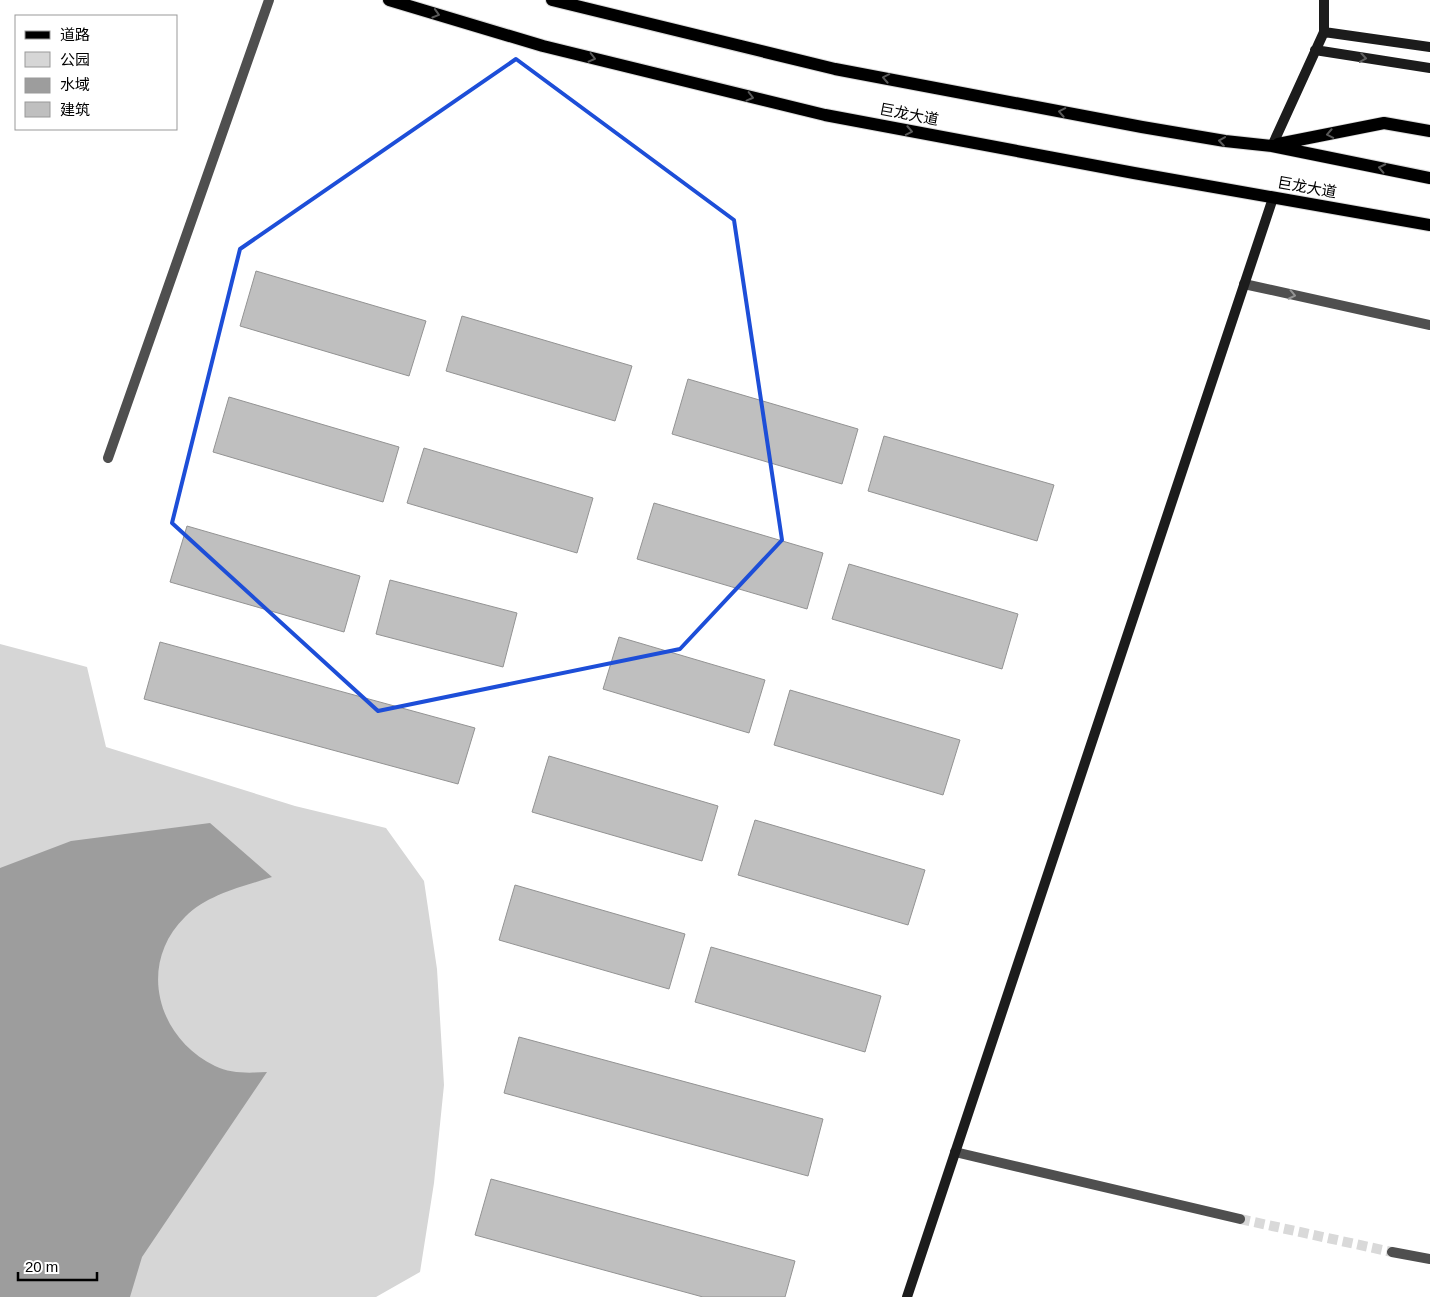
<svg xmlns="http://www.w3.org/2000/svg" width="1430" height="1297" font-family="Arial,'Noto Sans SC',sans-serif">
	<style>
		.green { fill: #d6d6d6 }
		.water { fill: #9d9d9d }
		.building { fill: #bfbfbf; stroke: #939393 }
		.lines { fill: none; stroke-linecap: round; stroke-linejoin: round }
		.street-tunnel { stroke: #d9d9d9; stroke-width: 10; stroke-dasharray: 10 5; stroke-linecap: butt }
		.primary-casing { stroke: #dbdbdb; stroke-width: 14 }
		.lane { stroke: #4f4f4f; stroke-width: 10 }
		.street { stroke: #4f4f4f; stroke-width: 10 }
		.secondary { stroke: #1c1c1c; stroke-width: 10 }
		.primary { stroke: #000; stroke-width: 12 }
		.oneway { stroke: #595959 }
		.oneway2 { stroke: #606060 }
		.oneway3 { stroke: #959595 }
		.marked { fill: none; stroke: #1d4ed8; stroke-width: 4; stroke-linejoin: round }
		.labels { text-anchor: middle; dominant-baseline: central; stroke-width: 4; stroke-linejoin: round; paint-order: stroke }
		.street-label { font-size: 15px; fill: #000; stroke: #fff }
	</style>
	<rect width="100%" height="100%" fill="#fff"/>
	<!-- green -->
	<path class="green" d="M0 644 87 667 106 747 295 806 386 828 424 881 437 969 444 1085 434 1183 420 1272 376 1297H0Z"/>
	<!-- water -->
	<path class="water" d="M210 823 272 877C242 887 208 894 185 917 137 964 157 1038 215 1066 231 1074 250 1073 267 1072L142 1257 130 1297H0V868L71 841Z"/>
	<!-- building -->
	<path class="building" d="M256 271 426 321 409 376 240 326Z
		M462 316 632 366 615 421 446 371Z
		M688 379 858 429 842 484 672 434Z
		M229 397 399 447 383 502 213 452Z
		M884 436 1054 485 1037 541 868 491Z
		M424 448 593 498 577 553 407 503Z
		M654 503 823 553 807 609 637 559Z
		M187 526 360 576 344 632 170 582Z
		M849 564 1018 614 1002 669 832 619Z
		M390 580 517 613 503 667 376 634Z
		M619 637 765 680 749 733 603 689Z
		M160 642 475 728 458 784 144 699Z
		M790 690 960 740 943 795 774 745Z
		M549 756 718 806 702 861 532 812Z
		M755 820 925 870 908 925 738 875Z
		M515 885 685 934 669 989 499 940Z
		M711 947 881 996 865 1052 695 1002Z
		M519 1037 823 1119 808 1176 504 1093Z
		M491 1179 795 1261 785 1297H703L475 1235Z"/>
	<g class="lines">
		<!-- street-tunnel -->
		<path class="street-tunnel" d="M1240 1219 1392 1252"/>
		<defs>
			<path id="primary" d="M389 0 543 46 825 115 1134 173 1430 225
				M552 0 835 69 1142 127 1225 141 1272 146 1430 178
				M1278 144 1384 123 1430 131"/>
		</defs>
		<!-- primary casing -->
		<use href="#primary" class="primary-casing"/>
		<!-- lane -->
		<path class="lane" d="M108 458 269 0"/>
		<!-- street -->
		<path class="street" d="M1244 284 1430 325
			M955 1152 1240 1219
			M1392 1252 1430 1259"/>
		<!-- secondary -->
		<path class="secondary" d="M1324 32 1430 47
			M1315 50 1430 68
			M1272 146 1324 32V0
			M907 1297 1273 198"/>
		<!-- primary -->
		<use href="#primary" class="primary"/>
	</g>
	<!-- one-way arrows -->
	<defs><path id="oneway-chevron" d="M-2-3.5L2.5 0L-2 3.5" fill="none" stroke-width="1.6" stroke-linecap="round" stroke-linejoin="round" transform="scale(1.25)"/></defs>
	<g class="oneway">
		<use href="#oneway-chevron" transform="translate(436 14) rotate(17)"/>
		<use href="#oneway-chevron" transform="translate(592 58) rotate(14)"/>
		<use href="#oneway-chevron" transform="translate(886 78) rotate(-169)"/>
		<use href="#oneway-chevron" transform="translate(750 97) rotate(14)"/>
		<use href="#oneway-chevron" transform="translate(1062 112) rotate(-169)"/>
		<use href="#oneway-chevron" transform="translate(909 131) rotate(11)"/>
		<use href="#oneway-chevron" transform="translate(1330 134) rotate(169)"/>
		<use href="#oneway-chevron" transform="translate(1222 141) rotate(-172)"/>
		<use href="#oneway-chevron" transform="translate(1382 168) rotate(-168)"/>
	</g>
	<use class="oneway2" href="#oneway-chevron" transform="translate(1363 58) rotate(9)"/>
	<use class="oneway3" href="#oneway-chevron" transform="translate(1292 295) rotate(12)"/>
	<!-- marked area -->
	<path class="marked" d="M516 59 734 220 782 540 680 649 378 711 172 523 240 249Z"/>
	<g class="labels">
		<!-- street labels -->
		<g class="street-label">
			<text transform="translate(909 114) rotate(11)">巨龙大道</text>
			<text transform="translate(1307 187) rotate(10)">巨龙大道</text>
		</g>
	</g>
	<!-- legend -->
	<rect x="15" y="15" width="162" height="115" fill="#ffffff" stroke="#999999"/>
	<rect x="25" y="31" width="25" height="8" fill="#000000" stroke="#999999"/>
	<text x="60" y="40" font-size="15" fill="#000000">道路</text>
	<rect x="25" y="52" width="25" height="15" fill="#d6d6d6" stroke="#999999"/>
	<text x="60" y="65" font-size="15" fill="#000000">公园</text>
	<rect x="25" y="78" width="25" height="15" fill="#9d9d9d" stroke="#999999"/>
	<text x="60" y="90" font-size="15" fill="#000000">水域</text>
	<rect x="25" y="102" width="25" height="15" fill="#bfbfbf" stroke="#999999"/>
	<text x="60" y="115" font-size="15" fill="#000000">建筑</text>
	<!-- scale -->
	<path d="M18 1272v8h79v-8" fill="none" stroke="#000000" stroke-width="2.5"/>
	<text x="25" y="1272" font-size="15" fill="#000000" stroke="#ffffff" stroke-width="4" paint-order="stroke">20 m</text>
</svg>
